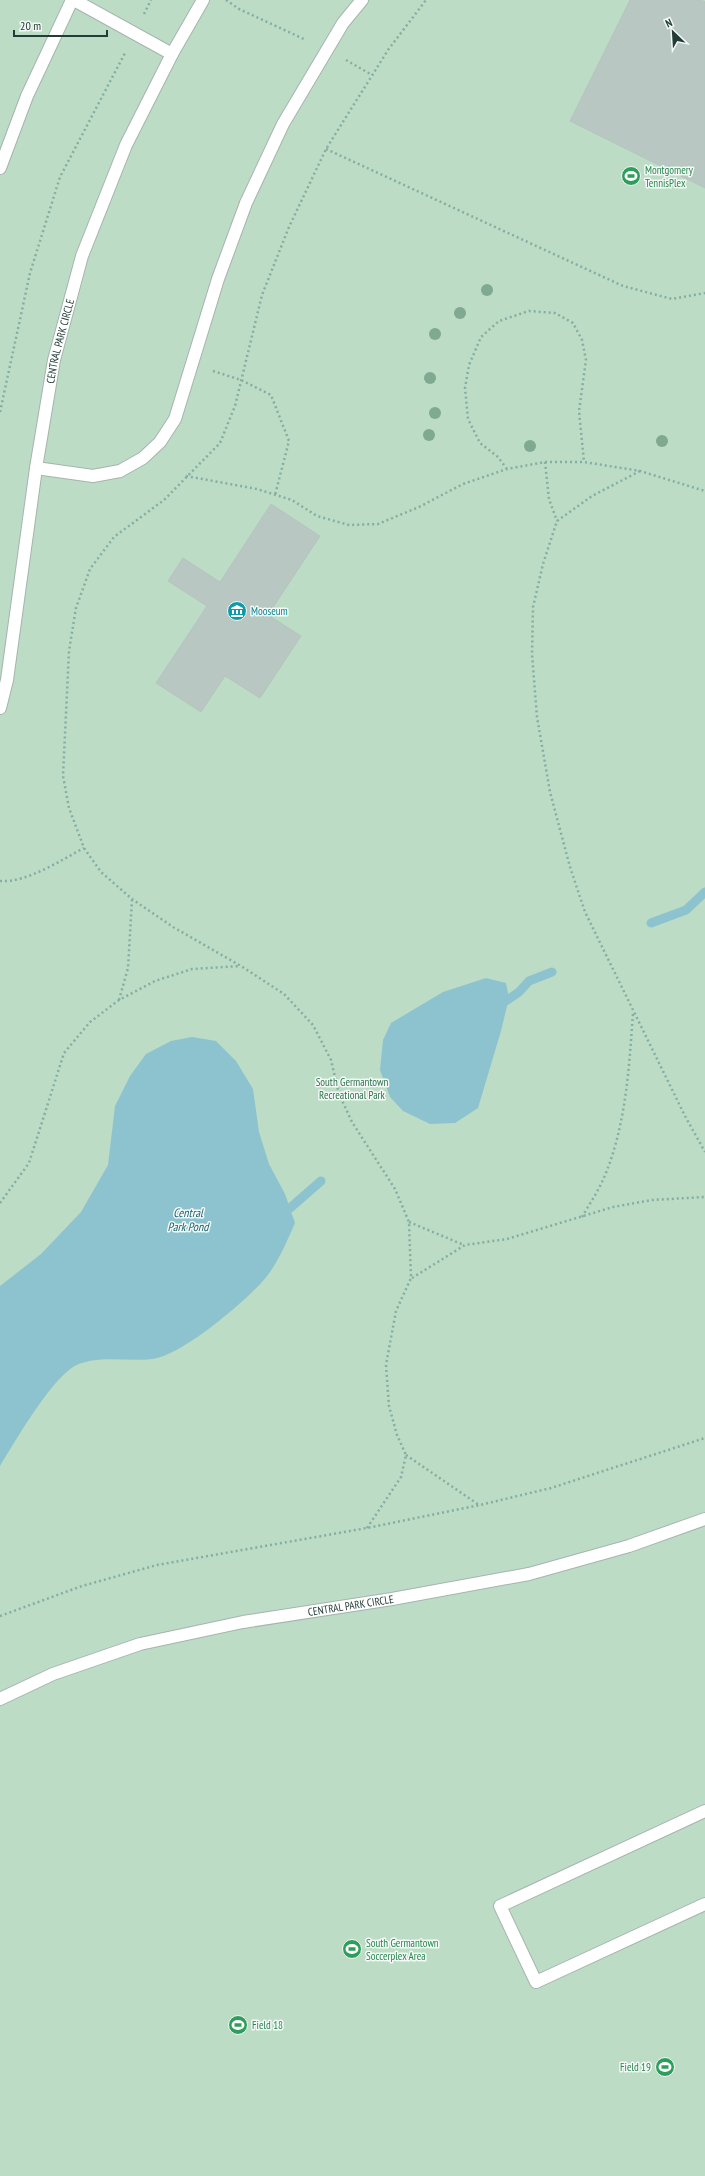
<svg xmlns="http://www.w3.org/2000/svg" width="705" height="2176" font-family="'PT Sans Narrow',sans-serif">
	<style>
		.green { fill: #bcdcc6 }
		.water { fill: #8dc3cf }
		.lines { fill: none; stroke-linecap: round; stroke-linejoin: round }
		.stream { stroke: #8dc3cf; stroke-width: 9 }
		.building { fill: #b8c7c1; stroke: #b5c5bf }
		.minor-casing { stroke: #a6b4af; stroke-width: 14 }
		.path { stroke: #84aea2; stroke-width: 2.5; stroke-dasharray: 2 3; stroke-linecap: butt }
		.minor { stroke: #fff; stroke-width: 12 }
		.tree { fill: #80a992 }
		.labels { text-anchor: middle; dominant-baseline: central; stroke-width: 3; stroke-linejoin: round; paint-order: stroke }
		.leisure-label { font-size: 11px; fill: #27864d; stroke: #f3f9f6; text-anchor: start }
		.street-label { font-size: 11px; fill: #233d36; stroke: #f3f9f6 }
		.culture-label { font-size: 11px; fill: #0d838f; stroke: #f3f9f6; text-anchor: start }
		.park-label { font-size: 11px; fill: #2f724b; stroke: #f3f9f6 }
		.water-label { font-size: 12px; font-style: italic; fill: #1f6576; stroke: #f3f9f6 }
	</style>
	<rect width="100%" height="100%" fill="#e3ece8"/>
	<!-- green -->
	<path class="green" d="M0 0H705V2176H0Z"/>
	<!-- water -->
	<path class="water" d="M486 978 506 983 509 998 501 1031 478 1108 455 1123 430 1124 403 1111 390 1097 380 1070 383 1040 391 1023 443 992Z
		M192 1037 216 1041 236 1061 253 1089 259 1132 269 1164 285 1194 295 1223C286 1243 277 1266 262 1282 242 1304 181 1356 152 1359 128 1362 102 1355 79 1364 54 1373 15 1442 0 1466V1286L41 1254 81 1212 108 1165 115 1106 130 1076 146 1054 171 1041Z"/>
	<g class="lines">
		<!-- stream -->
		<path class="stream" d="M651 923 686 910 705 892
			M500 1005 519 992 529 981 552 972
			M290 1208 321 1181"/>
	</g>
	<!-- building -->
	<path class="building" d="M630 0H701L705 2V188L570 121Z
		M271 504 320 536 268 615 301 636 260 698 225 676 201 712 156 683 207 606 168 581 183 558 220 582Z"/>
	<g class="lines">
		<defs>
			<g id="minor">
				<path d="M74 0 172 54"/>
				<path d="M0 168 27 96 72 0"/>
				<path d="M36 468 93 476 120 471 143 458 160 442 175 419 218 279 246 203 283 124 343 23 362 0"/>
				<path id="s1" d="M0 708 7 680 36 468 54 360 82 256 126 145 172 54 203 0"/>
				<path id="s2" d="M0 1699 53 1674 140 1644 243 1622 392 1599 529 1574 629 1546 705 1519"/>
				<path d="M705 1811 500 1906 536 1982 705 1904"/>
			</g>
		</defs>
		<!-- minor casing -->
		<use href="#minor" class="minor-casing"/>
		<!-- path -->
		<path class="path" d="M226 0 239 9 306 40
			M144 14 151 0
			M346 60 372 75
			M326 149 623 286 672 299 705 293
			M213 371 241 380 271 395 289 441 275 495
			M0 412 30 273 60 177 125 53
			M545 462 549 499 557 521
			M507 469 498 457 480 443 468 419 465 388 469 365 481 337 499 321 529 311 555 313 573 323 582 340 586 360 579 411 584 462
			M640 471 592 496 557 521 543 564 533 607 532 654 537 717 550 792 570 867 585 912 685 1116 705 1152
			M186 476 257 489 292 500 317 516 349 525 378 524 419 507 463 484 507 469 545 462H584L640 471 705 491
			M0 881C27 883 61 860 84 848
			M119 1000 128 968 132 900
			M0 1203 29 1163 64 1053 90 1022 119 1000 155 981 192 969 240 966
			M582 1217C589 1205 597 1193 603 1180 626 1127 629 1069 633 1013
			M409 1222 464 1245
			M412 1278 465 1245 507 1239 613 1207 652 1200 705 1197
			M406 1455 479 1505
			M367 1528 401 1477 406 1455 397 1435 389 1406 386 1365 396 1311 411 1278 409 1222 395 1189 352 1122 339 1094 331 1060 313 1025 284 994 241 966 173 927 132 899 101 872 84 848 69 808 63 776 69 651 76 608 90 569 114 537 164 500 220 443 235 406 262 295 289 227 326 149 388 50 426 0
			M0 1616 82 1586 157 1565 367 1528 480 1505 551 1488 705 1438"/>
		<!-- minor -->
		<use href="#minor" class="minor"/>
	</g>
	<!-- trees -->
	<g class="tree">
		<circle cx="487" cy="290" r="6"/>
		<circle cx="460" cy="313" r="6"/>
		<circle cx="435" cy="334" r="6"/>
		<circle cx="430" cy="378" r="6"/>
		<circle cx="435" cy="413" r="6"/>
		<circle cx="429" cy="435" r="6"/>
		<circle cx="662" cy="441" r="6"/>
		<circle cx="530" cy="446" r="6"/>
	</g>
	<!-- icons -->
	<defs>
		<symbol id="stadium-disc" viewBox="-11 -11 22 22"><circle r="9.5" fill="#2e9e5b" stroke="#f3f9f6"/><path d="M0-5a6.5 5 0 1 0 0 10a6.5 5 0 1 0 0-10ZM-3.5-1.8h7v3.6h-7Z" fill="#fff"/></symbol>
		<symbol id="museum-disc" viewBox="-11 -11 22 22"><circle r="9.5" fill="#0f9aa8" stroke="#f3f9f6"/><path d="M0-6L6-3V-2H-6V-3ZM-5-1h2V3h-2ZM-1-1h2V3h-2ZM3-1h2V3H3ZM-6 4H6V6H-6Z" fill="#fff"/></symbol>
	</defs>
	<g fill-rule="evenodd">
		<use href="#stadium-disc" x="620" y="165" width="22" height="22"/>
		<use href="#museum-disc" x="226" y="600" width="22" height="22"/>
		<use href="#stadium-disc" x="341" y="1938" width="22" height="22"/>
		<use href="#stadium-disc" x="227" y="2014" width="22" height="22"/>
		<use href="#stadium-disc" x="654" y="2056" width="22" height="22"/>
	</g>
	<g class="labels">
		<!-- leisure labels -->
		<g class="leisure-label">
			<text x="645" y="170">Montgomery<tspan x="645" dy="13">TennisPlex</tspan></text>
			<text x="366" y="1943">South Germantown<tspan x="366" dy="13">Soccerplex Area</tspan></text>
			<text x="252" y="2025">Field 18</text>
			<text x="651" y="2067" text-anchor="end">Field 19</text>
		</g>
		<!-- street labels -->
		<g class="street-label">
			<text stroke="none"><textPath href="#s1" startOffset="372">CENTRAL PARK CIRCLE</textPath></text>
			<text stroke="none"><textPath href="#s2" startOffset="365">CENTRAL PARK CIRCLE</textPath></text>
		</g>
		<!-- culture labels -->
		<g class="culture-label">
			<text x="251" y="611">Mooseum</text>
		</g>
		<!-- park labels -->
		<g class="park-label">
			<text x="352" y="1082">South Germantown<tspan x="352" dy="13">Recreational Park</tspan></text>
		</g>
		<!-- water labels -->
		<g class="water-label">
			<text x="188" y="1212">Central<tspan x="188" dy="14">Park Pond</tspan></text>
		</g>
	</g>
	<!-- north arrow -->
	<g transform="translate(673 32) rotate(335)" stroke="#f3f9f6" stroke-width="3" paint-order="stroke">
	<path d="M0-3L7 15L0 10L-7 15Z" fill="#233d36"/>
	<text y="-6" font-size="11" font-weight="bold" text-anchor="middle" fill="#233d36">N</text>
	</g>
	<!-- scale -->
	<path d="M14 30v6h93v-6" fill="none" stroke="#233d36" stroke-width="2"/>
	<text x="20" y="30" font-size="12" fill="#233d36" stroke="#f3f9f6" stroke-width="3" paint-order="stroke">20 m</text>
</svg>
